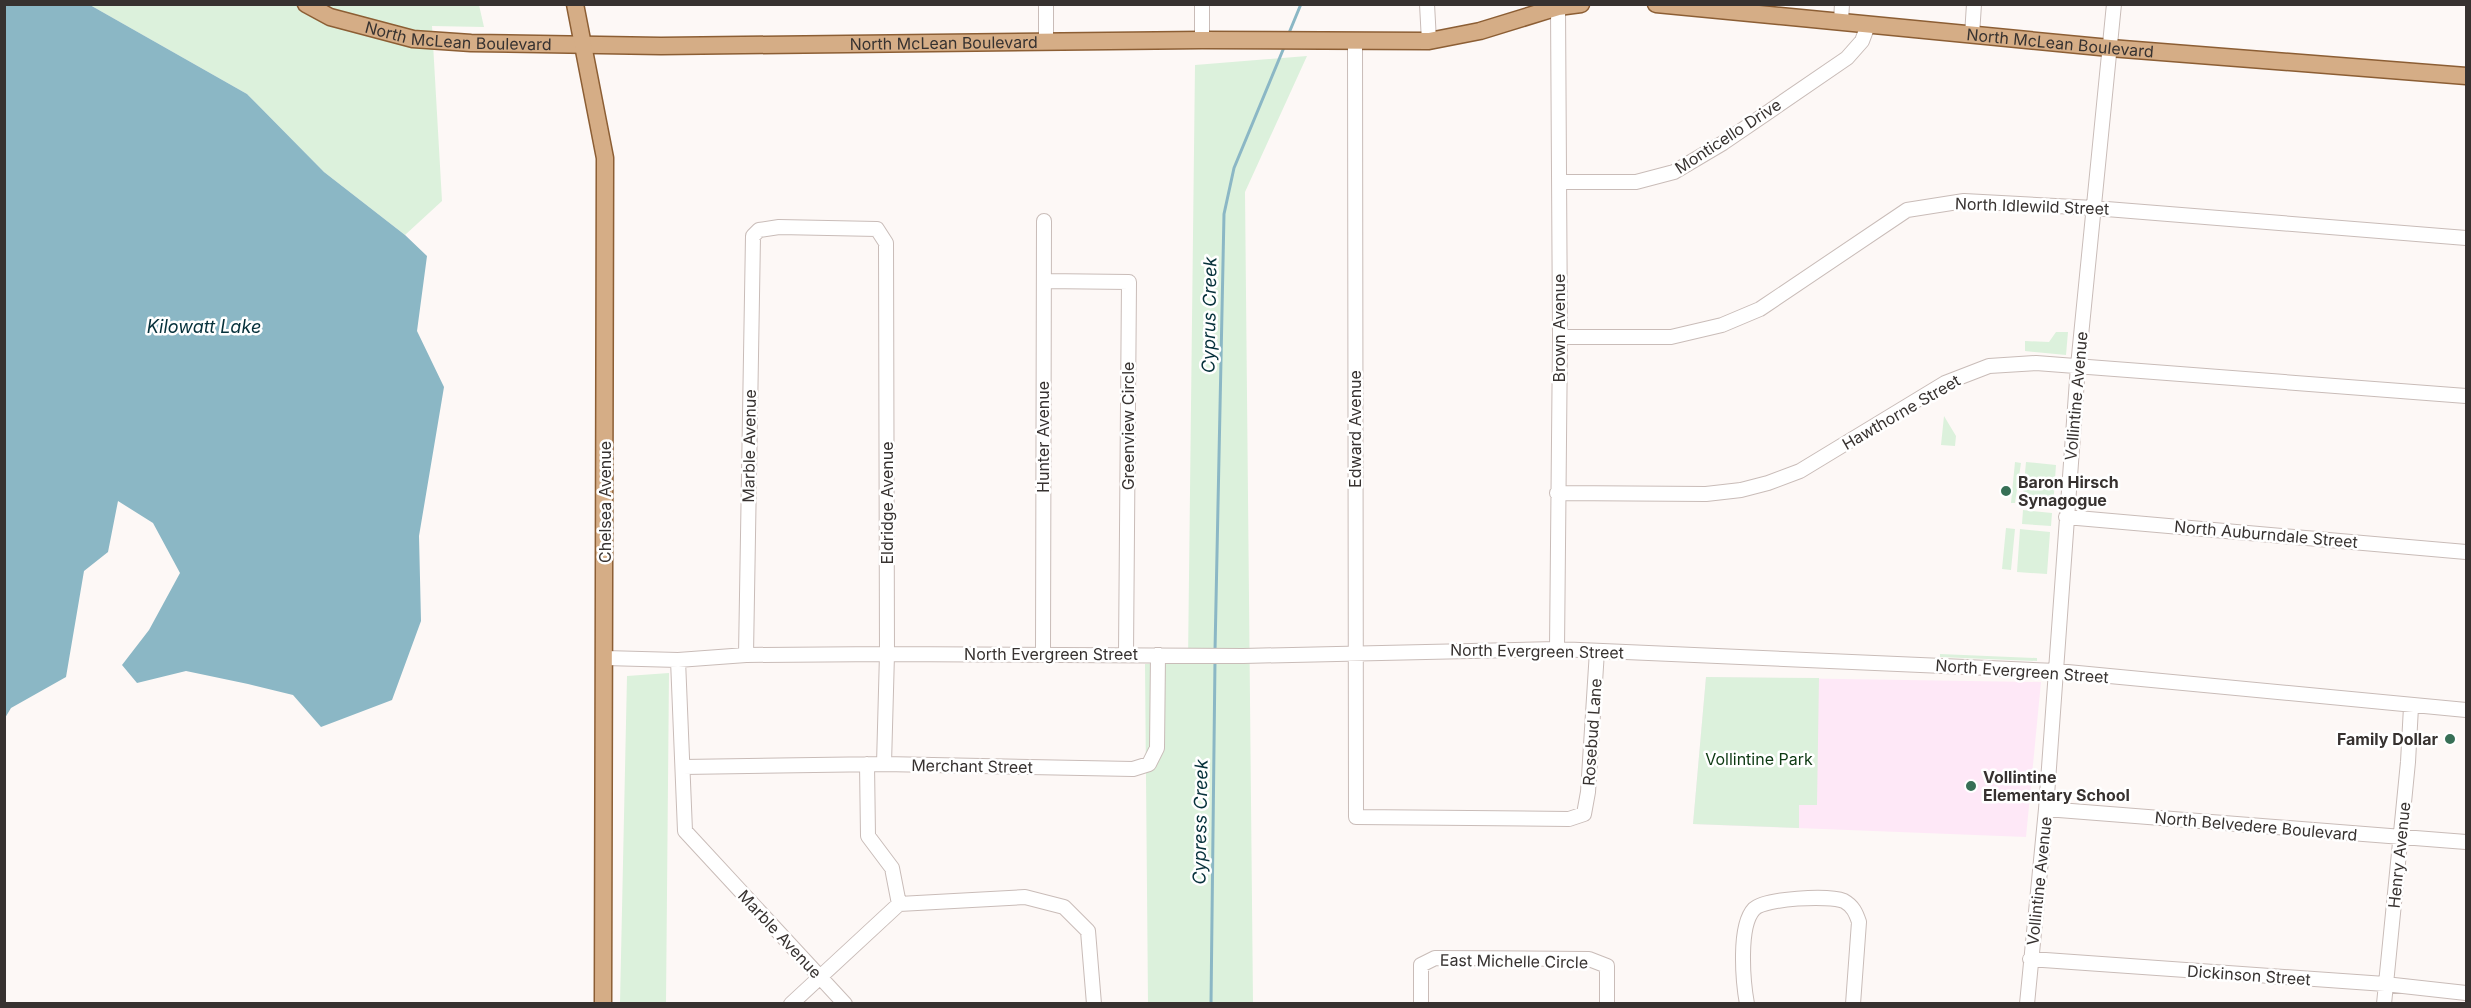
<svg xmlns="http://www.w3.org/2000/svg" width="2471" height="1008" font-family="Inter,sans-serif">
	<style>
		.education { fill: #fee8f7 }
		.green { fill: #dcf1dc }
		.water { fill: #8bb7c5 }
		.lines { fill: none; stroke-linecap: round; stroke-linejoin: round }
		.stream { stroke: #8bb7c5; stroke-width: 3 }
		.minor-casing { stroke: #c9bcb8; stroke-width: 16 }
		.major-casing { stroke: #8c5e34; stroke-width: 19 }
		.minor { stroke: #fff; stroke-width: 14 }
		.major { stroke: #d5ad86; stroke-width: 16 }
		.poi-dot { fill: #376f56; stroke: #fff; stroke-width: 2 }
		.labels { text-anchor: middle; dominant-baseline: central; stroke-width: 5; stroke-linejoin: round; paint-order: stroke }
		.street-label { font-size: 16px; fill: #373230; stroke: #fff }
		.poi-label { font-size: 16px; font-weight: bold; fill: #373230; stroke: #fff; text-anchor: start }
		.park-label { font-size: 16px; fill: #0d3912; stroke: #fff }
		.water-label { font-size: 18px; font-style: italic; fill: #06313b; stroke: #fff }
	</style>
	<rect width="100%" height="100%" fill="#fdf8f6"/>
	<!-- education -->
	<path class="education" d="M1706 677 2041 682 2026 837 1693 824Z"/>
	<!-- green -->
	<path class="green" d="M90 5H479L484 27 432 26 442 201 405 235 324 172 247 94Z
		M1307 56 1245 192 1253 1003H1148L1145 664 1188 662 1195 65Z
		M2056 332H2068L2066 355 2025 351V341L2049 342Z
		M1944 416 1956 436 1955 446 1941 445Z
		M2015 462 2021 463 2015 503H2011Z
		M2026 462 2056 465 2053 507 2022 505Z
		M2023 510 2052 513 2051 526 2022 524Z
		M2006 528 2015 529 2011 570 2002 569Z
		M2020 529 2050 532 2047 574 2017 572Z
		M1940 654 2037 658V661L1940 657Z
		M669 673 666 1003H620L627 676Z
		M1706 677 1819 678 1817 805H1799V828L1693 824Z"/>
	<!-- water -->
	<path class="water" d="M5 4 90 5 247 94 324 172 405 235 427 256 417 331 444 387 419 536 421 621 392 700 321 727 293 695 248 684 186 671 137 683 122 665 149 630 180 573 153 523 118 501 108 552 84 571 66 677 11 708 5 718Z"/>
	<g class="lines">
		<!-- stream -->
		<path class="stream" d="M1289 33 1301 4
			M1215 651 1224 214 1234 168 1285 45
			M1211 1004 1215 661"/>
		<defs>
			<path id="minor" d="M1427 4 1429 41
				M1841 21 1842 4
				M1972 35 1974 4
				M1202 40V4
				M1355 40 1356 817 1569 819 1584 814 1588 792 1597 651
				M1046 41V4
				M1559 182H1636L1674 172 1723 143 1847 58 1862 41 1868 25
				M1044 281 1129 282 1126 654
				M1560 337H1671L1722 325 1760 309 1907 210 1964 201 2094 208 2466 238
				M1557 493 1706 494 1741 490 1768 483 1800 471 1945 383 1989 366 2036 363 2466 396
				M2066 517 2466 552
				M1557 649 1560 337 1558 7
				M1043 654 1044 221
				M746 655 753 236 759 230 779 227 877 229 886 243 887 654 884 764
				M605 658 678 660 746 655 887 654 1243 656 1557 649 2057 671 2466 710
				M678 660 685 831 845 1004
				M683 767 884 764 1133 769 1149 764 1157 748 1158 655
				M2046 809 2466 842
				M899 904 1025 897 1064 907 1088 931 1094 1004
				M2030 959 2385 984 2466 993
				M791 1004 899 904 892 868 868 836 867 764
				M1421 1004V965L1435 958 1589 959 1607 966V1004
				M1747 1004C1743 982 1738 926 1754 909 1765 898 1829 895 1844 901 1853 906 1856 913 1859 922L1853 1004
				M2027 1004 2046 809 2078 366 2114 4
				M2384 1004 2408 762 2411 707"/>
			<g id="major">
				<path id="s1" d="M306 4 330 17 413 39 471 43 661 46 1202 40 1429 41 1480 31 1558 7 1581 4"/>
				<path d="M575 4 605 158 603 1004"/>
				<path id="s2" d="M1656 4 2110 48 2466 76"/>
			</g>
		</defs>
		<!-- minor casing -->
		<use href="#minor" class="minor-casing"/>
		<!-- major casing -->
		<use href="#major" class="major-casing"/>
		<!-- minor -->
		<use href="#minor" class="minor"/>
		<!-- major -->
		<use href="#major" class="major"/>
	</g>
	<!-- markers -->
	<g class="poi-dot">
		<circle cx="2006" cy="491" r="6"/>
		<circle cx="2450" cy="739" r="6"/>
		<circle cx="1971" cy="786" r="6"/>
	</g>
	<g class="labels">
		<!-- street labels -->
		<g class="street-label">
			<text stroke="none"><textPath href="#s1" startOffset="158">North McLean Boulevard</textPath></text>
			<text stroke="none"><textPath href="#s1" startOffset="644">North McLean Boulevard</textPath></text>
			<text stroke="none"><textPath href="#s2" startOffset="406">North McLean Boulevard</textPath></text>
			<text transform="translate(1728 136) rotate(-33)">Monticello Drive</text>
			<text transform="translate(2032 206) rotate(2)">North Idlewild Street</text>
			<text transform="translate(1559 328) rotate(-90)">Brown Avenue</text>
			<text transform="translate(2076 396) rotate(-85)">Vollintine Avenue</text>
			<text transform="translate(1901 412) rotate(-30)">Hawthorne Street</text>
			<text transform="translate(1128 426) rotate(-90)">Greenview Circle</text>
			<text transform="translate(1355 429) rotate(-90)">Edward Avenue</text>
			<text transform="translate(1043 437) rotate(-90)">Hunter Avenue</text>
			<text transform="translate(749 446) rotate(-89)">Marble Avenue</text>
			<text transform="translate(605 502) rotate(-90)">Chelsea Avenue</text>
			<text transform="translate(887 503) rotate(-90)">Eldridge Avenue</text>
			<text transform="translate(2266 534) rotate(5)">North Auburndale Street</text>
			<text transform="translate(1537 651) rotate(1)">North Evergreen Street</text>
			<text x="1051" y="654">North Evergreen Street</text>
			<text transform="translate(2022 671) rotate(4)">North Evergreen Street</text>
			<text transform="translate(1592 732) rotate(-86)">Rosebud Lane</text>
			<text transform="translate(972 766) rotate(1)">Merchant Street</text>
			<text transform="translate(2256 826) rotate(5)">North Belvedere Boulevard</text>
			<text transform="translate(2399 855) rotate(-84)">Henry Avenue</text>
			<text transform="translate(2039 881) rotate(-84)">Vollintine Avenue</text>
			<text transform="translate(780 934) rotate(47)">Marble Avenue</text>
			<text transform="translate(1514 961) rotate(1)">East Michelle Circle</text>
			<text transform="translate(2249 975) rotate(4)">Dickinson Street</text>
		</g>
		<!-- poi labels -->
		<g class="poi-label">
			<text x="2018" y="482">Baron Hirsch<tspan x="2018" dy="18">Synagogue</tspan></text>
			<text x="2438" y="739" text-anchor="end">Family Dollar</text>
			<text x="1983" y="777">Vollintine<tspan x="1983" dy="18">Elementary School</tspan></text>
		</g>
		<!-- park labels -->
		<g class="park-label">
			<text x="1759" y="759">Vollintine Park</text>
		</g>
		<!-- water labels -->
		<g class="water-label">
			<text transform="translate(1209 315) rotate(-89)">Cyprus Creek</text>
			<text x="204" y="326">Kilowatt Lake</text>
			<text transform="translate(1200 822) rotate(-89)">Cypress Creek</text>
		</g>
	</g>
	<!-- border -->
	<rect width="2471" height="1008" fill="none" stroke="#373230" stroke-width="12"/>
</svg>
